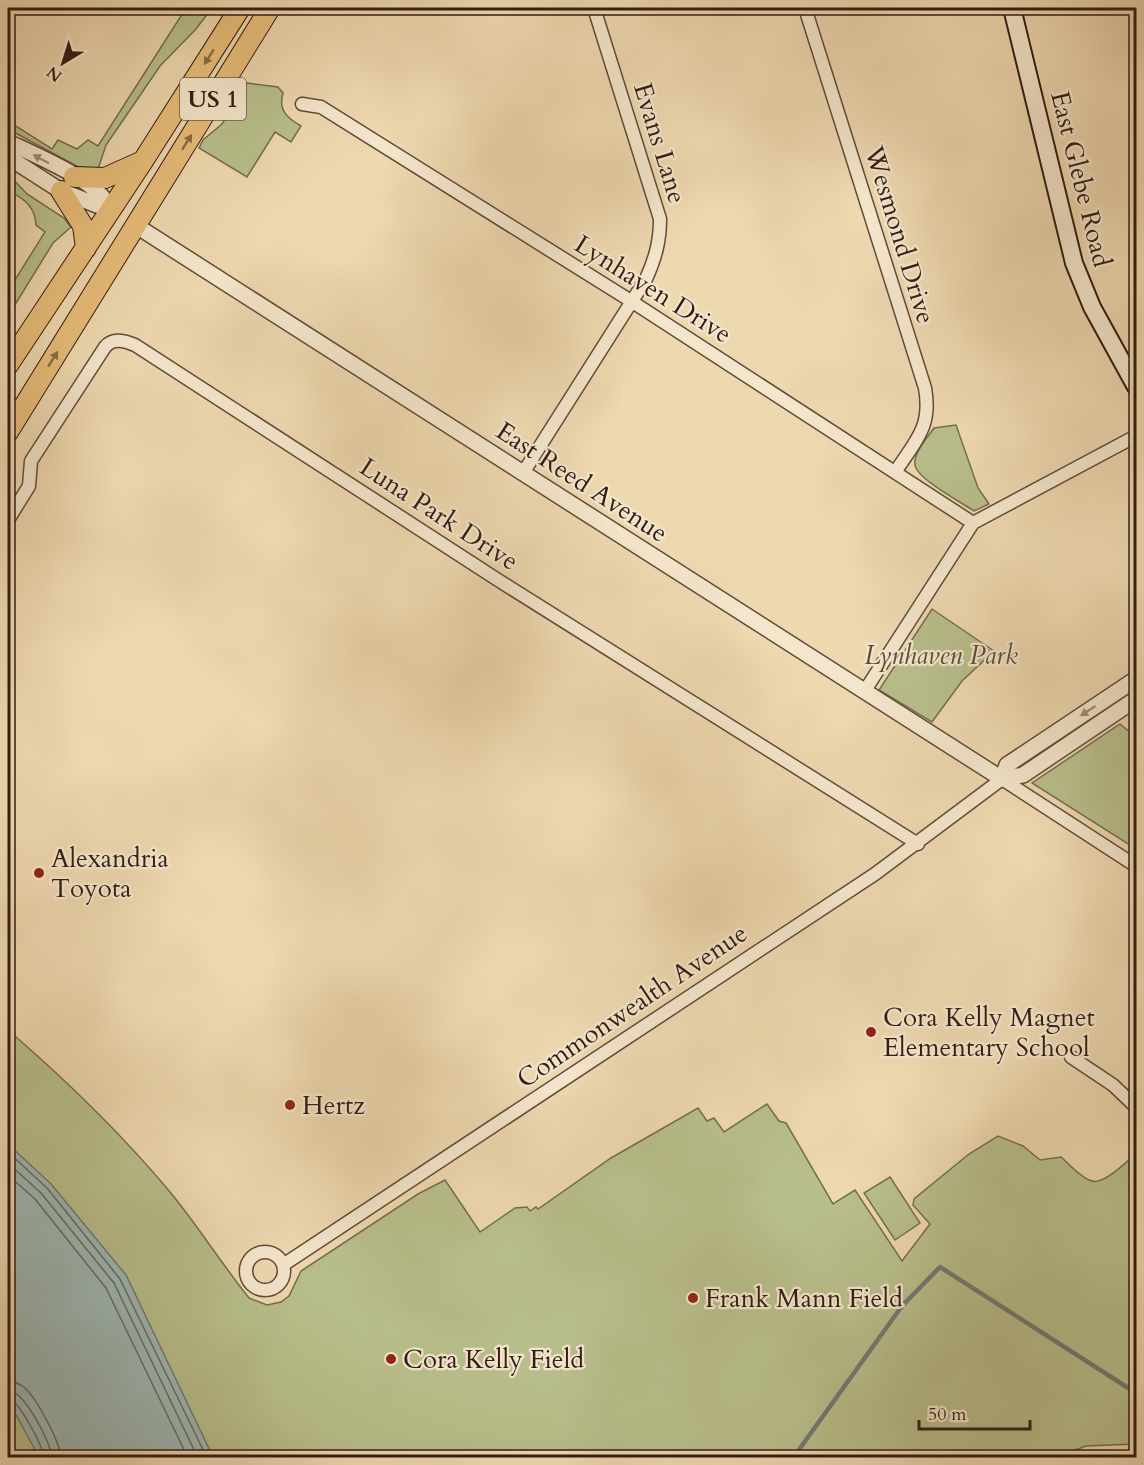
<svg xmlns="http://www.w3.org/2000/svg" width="1144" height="1465" font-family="Cardo,serif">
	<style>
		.green { fill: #b8bf8c; stroke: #746e50; stroke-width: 1.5 }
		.water { fill: #9db8b5; stroke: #727a74; stroke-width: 1.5 }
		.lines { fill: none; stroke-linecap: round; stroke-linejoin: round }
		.shore { stroke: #676a64; stroke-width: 1.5 }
		.stream { stroke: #727a74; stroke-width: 4.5 }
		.minor-casing { stroke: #604b3a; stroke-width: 15 }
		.tertiary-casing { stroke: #604b3a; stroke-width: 18 }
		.secondary-casing { stroke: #311c13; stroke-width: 20 }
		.trunk-casing { stroke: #311c13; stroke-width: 22 }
		.minor { stroke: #f4e6cc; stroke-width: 12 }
		.tertiary { stroke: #f4e6cc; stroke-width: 15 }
		.secondary { stroke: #f4e6cc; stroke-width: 16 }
		.trunk { stroke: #e7bc78; stroke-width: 20 }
		.oneway { fill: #8c6c46 }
		.oneway2 { fill: #9c8b79 }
		.poi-dot { fill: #8f2418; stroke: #f4e6cc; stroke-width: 2 }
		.labels { text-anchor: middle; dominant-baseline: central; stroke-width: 4.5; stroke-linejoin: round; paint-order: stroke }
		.shield { fill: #f4e6cc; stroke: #6c594a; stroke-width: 1.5 }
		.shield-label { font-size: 24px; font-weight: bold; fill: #311c13 }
		.street-label { font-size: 26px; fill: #311c13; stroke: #f4e6cc }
		.park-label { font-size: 26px; font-style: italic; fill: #5a4d37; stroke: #f4e6cc }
		.poi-label { font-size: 26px; fill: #311c13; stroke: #f4e6cc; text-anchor: start }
	</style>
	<rect width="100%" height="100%" fill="#eed8b0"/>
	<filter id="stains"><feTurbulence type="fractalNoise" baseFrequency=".00333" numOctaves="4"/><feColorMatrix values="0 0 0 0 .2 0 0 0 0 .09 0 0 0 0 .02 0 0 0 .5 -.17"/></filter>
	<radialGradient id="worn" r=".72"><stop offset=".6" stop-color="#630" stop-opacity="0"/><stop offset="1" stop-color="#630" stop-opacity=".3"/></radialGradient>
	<!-- green -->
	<path class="green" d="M186 8H212L196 29 160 66 117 129 106 145 97 172 84 170 8 129V121L52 149 58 140 77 149 88 140 98 146Z
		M247 83 278 87 283 93C278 110 287 118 301 126L291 142 275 132 247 177 199 148 203 140 222 124Z
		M8 174 27 194 64 218 71 227 53 243 8 316V291L45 232 36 225C35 205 23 199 8 190Z
		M956 425 978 488 989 504 974 511C961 502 917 479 915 465 913 453 928 437 934 428Z
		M932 609 994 651 962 681 932 722 879 690Z
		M1120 724 1136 737V849L1032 783Z
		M8 1030C66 1080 120 1132 170 1192 198 1226 221 1263 249 1298L267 1305 281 1302 289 1296 301 1271 418 1194 445 1180 480 1232 515 1208 527 1207 530 1211 536 1207 538 1209 611 1158 698 1108 707 1121 714 1118 724 1132 767 1104 779 1121 786 1123 833 1204 855 1190 902 1261 930 1224 913 1205 914 1199 969 1154 998 1136 1023 1146 1040 1160 1061 1157C1069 1164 1081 1178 1092 1181 1103 1185 1128 1161 1136 1153V1301L1129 1315 1136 1330V1444L1086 1446 1054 1458 8 1457Z
		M890 1177 920 1223 895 1240 864 1193Z"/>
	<!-- water -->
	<path class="water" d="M8 1144 51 1184 126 1275 213 1457H39L8 1400Z"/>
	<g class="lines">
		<!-- shore -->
		<path class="shore" d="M8 1152 47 1188 120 1279 207 1458
			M8 1163 41 1193 114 1283 198 1458
			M8 1175 35 1199 106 1288 188 1458
			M8 1381C14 1382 20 1383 25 1388 37 1399 60 1442 61 1458
			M8 1390C24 1391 51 1442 52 1458
			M8 1398C18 1399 43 1446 44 1458"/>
		<!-- stream -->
		<path class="stream" d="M793 1458 902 1306 940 1267 1136 1393"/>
		<defs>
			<path id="minor" d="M805 8 925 388C932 427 916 440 896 471
				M302 104 321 107 631 301 973 523
				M523 473 646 279C655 259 660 242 660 219L594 8
				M8 520 29 486 31 461 105 347C113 337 125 341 135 345L498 580 918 844
				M864 692 973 523 1136 436
				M1071 1057 1113 1085 1136 1107
				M246 1271a19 19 0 1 1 38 0a19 19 0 1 1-38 0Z
				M283 1265 875 874 1002 779 1136 866"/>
			<path id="tertiary" d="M8 142C33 154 96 180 107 204
				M8 157 61 191 97 205 112 207
				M135 225 1002 779
				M1002 779 1007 765 1136 679
				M1002 779 1023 775 1136 699"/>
			<path id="secondary" d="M1012 8 1074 263 1092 307 1136 387"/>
			<path id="trunk" d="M74 177 105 178 143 161
				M61 191 83 226 86 248
				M8 365 143 161 240 8
				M8 432 270 8"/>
		</defs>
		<!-- minor casing -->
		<use href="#minor" class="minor-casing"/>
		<!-- tertiary casing -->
		<use href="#tertiary" class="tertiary-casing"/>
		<!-- secondary casing -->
		<use href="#secondary" class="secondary-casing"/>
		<!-- trunk casing -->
		<use href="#trunk" class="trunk-casing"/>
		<!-- minor -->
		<use href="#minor" class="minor"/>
		<!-- tertiary -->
		<use href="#tertiary" class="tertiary"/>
		<!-- secondary -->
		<use href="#secondary" class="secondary"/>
		<!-- trunk -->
		<use href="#trunk" class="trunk"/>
	</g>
	<!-- one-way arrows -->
	<defs><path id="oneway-solid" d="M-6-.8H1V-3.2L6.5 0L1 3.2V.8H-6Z" transform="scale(1.5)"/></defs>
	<g class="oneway">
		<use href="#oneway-solid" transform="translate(209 57) rotate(122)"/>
		<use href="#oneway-solid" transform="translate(187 142) rotate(-58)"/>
		<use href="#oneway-solid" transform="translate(53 359) rotate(-58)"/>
	</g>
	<g class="oneway2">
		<use href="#oneway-solid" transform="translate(41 159) rotate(-152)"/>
		<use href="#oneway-solid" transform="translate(1088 711) rotate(147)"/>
	</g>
	<!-- markers -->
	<g class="poi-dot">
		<circle cx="39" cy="873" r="6"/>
		<circle cx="871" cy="1032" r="6"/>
		<circle cx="290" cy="1105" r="6"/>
		<circle cx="693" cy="1298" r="6"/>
		<circle cx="391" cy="1359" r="6"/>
	</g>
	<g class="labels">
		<!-- shield labels -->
		<rect class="shield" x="180" y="78" width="66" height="42" rx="4.5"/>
		<g class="shield-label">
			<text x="213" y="99">US 1</text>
		</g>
		<!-- street labels -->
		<g class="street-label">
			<text transform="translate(660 143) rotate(73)">Evans Lane</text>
			<text transform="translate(1081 179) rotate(76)">East Glebe Road</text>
			<text transform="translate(900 235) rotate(73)">Wesmond Drive</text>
			<text transform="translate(653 289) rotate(32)">Lynhaven Drive</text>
			<text transform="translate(582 482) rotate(33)">East Reed Avenue</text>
			<text transform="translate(439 514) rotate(33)">Luna Park Drive</text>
			<text transform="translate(632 1006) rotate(-34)">Commonwealth Avenue</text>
		</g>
		<!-- park labels -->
		<g class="park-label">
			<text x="941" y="655">Lynhaven Park</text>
		</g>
		<!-- poi labels -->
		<g class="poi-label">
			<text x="51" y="858">Alexandria<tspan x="51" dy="30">Toyota</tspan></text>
			<text x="883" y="1017">Cora Kelly Magnet<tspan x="883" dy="30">Elementary School</tspan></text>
			<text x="302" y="1105">Hertz</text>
			<text x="705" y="1298">Frank Mann Field</text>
			<text x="403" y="1359">Cora Kelly Field</text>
		</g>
	</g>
	<!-- margin -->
	<rect width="1144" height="1465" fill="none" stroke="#eed8b0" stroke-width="30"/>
	<rect x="9" y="9" width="1126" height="1447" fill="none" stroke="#311c13" stroke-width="3"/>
	<rect x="15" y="15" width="1114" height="1435" fill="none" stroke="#311c13" stroke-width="1.5"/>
	<!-- north arrow -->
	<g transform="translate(63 63) rotate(218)" stroke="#f4e6cc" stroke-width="4.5" paint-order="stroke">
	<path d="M0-4.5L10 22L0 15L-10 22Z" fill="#311c13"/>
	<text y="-9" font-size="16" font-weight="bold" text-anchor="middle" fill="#311c13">N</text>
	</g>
	<!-- scale -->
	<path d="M919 1420v9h111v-9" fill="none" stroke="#311c13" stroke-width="3"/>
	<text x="928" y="1420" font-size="18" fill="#311c13" stroke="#f4e6cc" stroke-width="4.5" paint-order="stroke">50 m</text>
	<rect width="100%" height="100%" filter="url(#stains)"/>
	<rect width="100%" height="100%" fill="url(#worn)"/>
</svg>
